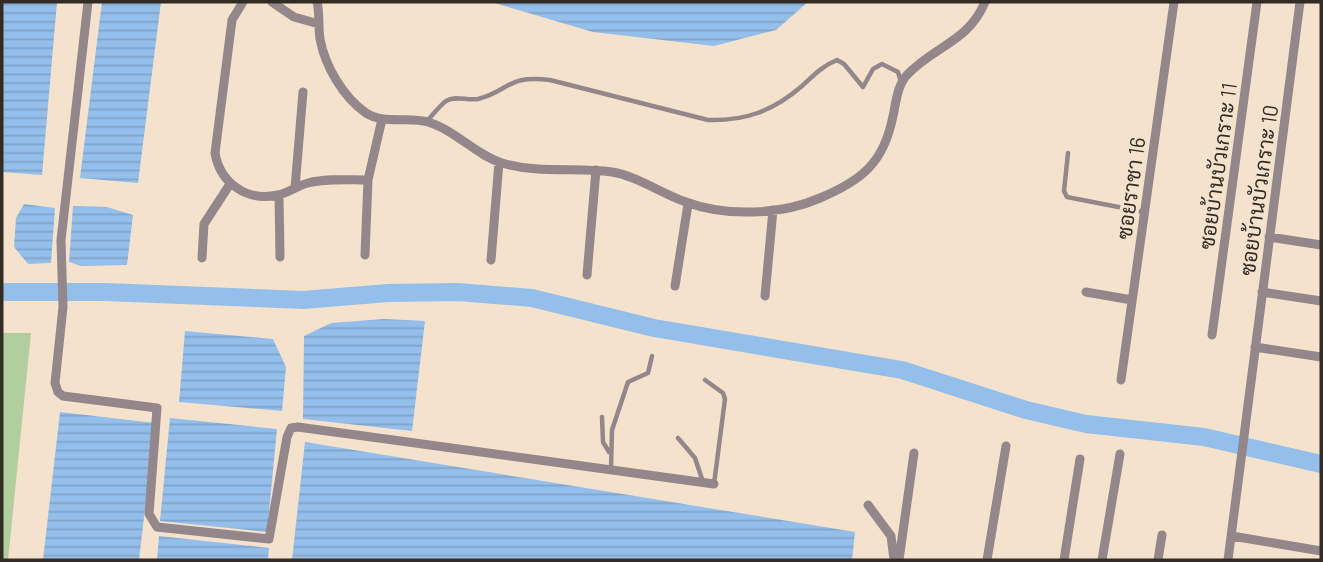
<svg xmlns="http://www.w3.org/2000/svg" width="1323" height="562" font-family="Barlow,Sarabun,sans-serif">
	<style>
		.grass { fill: #b2cd9e }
		.water { fill: url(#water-rules) }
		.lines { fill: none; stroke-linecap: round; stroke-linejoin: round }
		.river { stroke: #94bfea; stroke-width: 18 }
		.service { stroke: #93878b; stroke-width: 4.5 }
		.minor { stroke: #93878b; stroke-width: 9 }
		.labels { text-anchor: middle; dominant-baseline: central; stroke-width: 7; stroke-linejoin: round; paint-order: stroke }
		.street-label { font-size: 21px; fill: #322c24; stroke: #f4e2cd }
	</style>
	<defs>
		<pattern id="water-rules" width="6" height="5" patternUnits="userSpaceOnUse" patternTransform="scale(1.75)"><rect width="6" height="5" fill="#94bfea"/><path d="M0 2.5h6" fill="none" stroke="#80a4c9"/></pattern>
	</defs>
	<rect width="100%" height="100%" fill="#f4e2cd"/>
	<!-- grass -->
	<path class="grass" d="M2 333H31L8 560H2Z"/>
	<!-- water -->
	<path class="water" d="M2 2H57L42 175 2 172Z
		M102 2H161L138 183 80 178Z
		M491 2H808L776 30 714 46 593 32Z
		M24 204 55 208 51 263 28 264 14 247 16 218Z
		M73 206 107 207 133 215 127 265 81 266 69 262Z
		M384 319 425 321 412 431 303 419 304 336 331 323Z
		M185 331 273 339 286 367 282 411 179 402Z
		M60 412 155 423 139 560H43Z
		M170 418 277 429 267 532 160 521Z
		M305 442 855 532 852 560H292Z
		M159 536 269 548 268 560H157Z"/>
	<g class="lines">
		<!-- river -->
		<path class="river" d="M2 292H105L303 300 388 293 458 292 532 298 654 328 902 370 1026 410 1086 424 1204 437 1321 464"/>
		<!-- service -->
		<path class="service" d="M427 121C433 115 439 106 446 101 456 95 467 101 478 99 511 90 506 75 550 80L708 120C746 121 773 111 802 86 813 76 822 66 837 60L844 64 863 87 873 69 882 64 898 72 901 82
			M1068 153 1064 191 1067 197 1144 212
			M705 380 723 393 725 399 714 484
			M602 417 603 442 609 452
			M678 438 695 458 703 482
			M611 469 612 430 628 382 648 373 652 356"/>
		<!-- minor -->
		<path class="minor" d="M88 2 61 240 63 307 55 383 58 392 63 396 157 408 149 514 157 527 269 539 287 437 291 428 298 427 714 484
			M243 2 232 20 215 153C220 183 247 202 278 195 288 193 297 186 308 183 327 178 348 180 368 180
			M272 2 294 17 319 24
			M317 2C320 14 318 26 320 39 325 66 343 97 366 113 384 125 409 116 428 122 455 130 476 155 502 163 539 174 575 167 612 172 637 176 662 194 686 202 726 217 781 215 820 198 863 180 884 162 893 116 896 103 897 87 906 76 933 46 968 43 985 2
			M295 188 303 92
			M279 195 280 257
			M1269 237 1321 245
			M365 255 368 180 382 119
			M202 258 204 224 230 184
			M491 260 499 162
			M587 275 596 170
			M675 286 688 204
			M1086 292 1132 300
			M1262 292 1321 301
			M765 296 773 210
			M1212 335 1257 2
			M1255 347 1321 357
			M1121 380 1174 2
			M868 505 891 536 894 560
			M1232 536 1321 551
			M899 560 914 453
			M987 560 1006 446
			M1064 560 1080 459
			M1102 560 1120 454
			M1158 560 1162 535
			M1228 560 1300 2"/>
	</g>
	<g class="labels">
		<!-- street labels -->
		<g class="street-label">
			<text transform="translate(1217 166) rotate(-82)">ซอยบ้านบัวเกราะ 11</text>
			<text transform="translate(1130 188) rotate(-82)">ซอยราชา 16</text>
			<text transform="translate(1258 190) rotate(-82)">ซอยบ้านบัวเกราะ 10</text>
		</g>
	</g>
	<!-- border -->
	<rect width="1323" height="562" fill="none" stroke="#322c24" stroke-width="7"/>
</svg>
